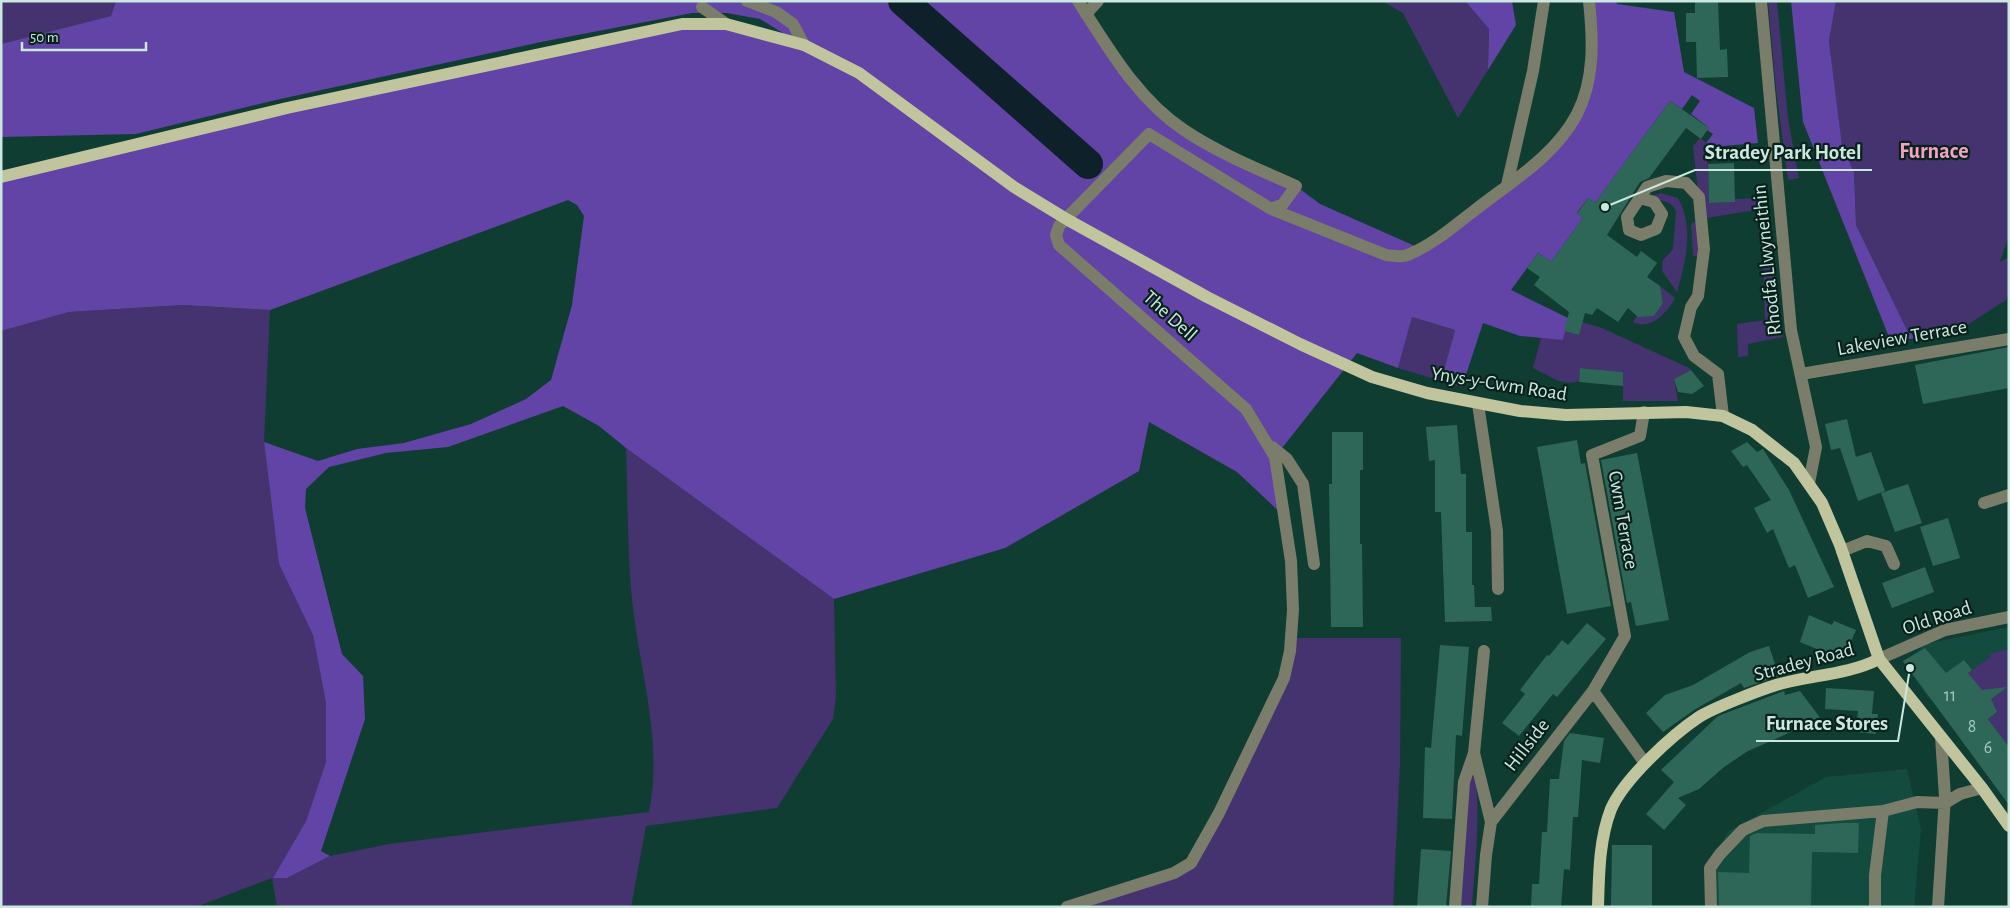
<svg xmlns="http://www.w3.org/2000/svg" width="2010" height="908" font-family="'Alegreya Sans',sans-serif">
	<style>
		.built { fill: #134b3f }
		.green { fill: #44336f }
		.forest { fill: #6243a6 }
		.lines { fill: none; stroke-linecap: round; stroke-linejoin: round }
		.river { stroke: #0e202a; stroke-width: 30 }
		.building { fill: #2e6758 }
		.minor { stroke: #7a7d69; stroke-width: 12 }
		.major { stroke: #c0c59d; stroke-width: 12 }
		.labels { text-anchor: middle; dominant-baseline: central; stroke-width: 4.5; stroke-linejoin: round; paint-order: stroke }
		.number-label { font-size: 18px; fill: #a4c8bd }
		.street-label { font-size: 20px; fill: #cbe8df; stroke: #09211b }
		.quarter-label { font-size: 22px; font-weight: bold; fill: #f2a3c2; stroke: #09211b }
		.leader { fill: none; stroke: #cbe8df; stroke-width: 2 }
		.callout-dot { fill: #cbe8df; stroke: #09211b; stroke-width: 2 }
		.callout-label { font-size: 21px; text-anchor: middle; font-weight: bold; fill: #cbe8df; stroke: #09211b; stroke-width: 4.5; stroke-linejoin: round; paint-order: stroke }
	</style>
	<rect width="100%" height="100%" fill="#103d32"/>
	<!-- built -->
	<path class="built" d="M2009 627V648L1990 654 1991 656 1931 701 1903 662 1921 649 1920 645Z
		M1907 769 1921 829 1914 907H1706V866L1729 831 1826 777Z"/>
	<!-- green -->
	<path class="green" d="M1 1H116L111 16 1 44Z
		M1382 1H1465L1489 29 1488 70 1458 118 1403 13Z
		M1768 1H1777L1788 119 1799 178 1788 180 1776 89Z
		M1836 1H2009V235L2000 262 2009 257V293L2006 300 1958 331 1916 338 1907 330 1856 225 1854 172 1842 145 1829 41Z
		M1700 138 1711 147 1707 149 1709 203 1735 202V199L1768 198 1773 270 1783 337 1748 344V356L1738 357 1737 324 1765 320 1761 209 1701 219 1703 255 1693 256 1691 224 1701 219 1693 146Z
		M1661 193 1678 198C1694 226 1686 262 1677 292L1662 271 1663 260 1673 249 1676 211C1670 199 1660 200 1648 202V197Z
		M1660 286 1675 298C1667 313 1651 331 1633 322L1637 316H1654L1663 303Z
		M183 305 270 310 264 442 279 564 313 635 326 703V762L306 821 273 878H287L330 856 389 844 649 812C664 738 637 663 631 589 627 542 628 495 626 448L834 599 836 697 833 719 777 808 646 826 631 907H277L272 878 196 907H1V331L69 312Z
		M1412 317 1455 330 1441 381 1398 368Z
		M1582 322 1602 328 1689 368 1691 370 1674 379 1678 401H1623V372L1581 368 1579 381C1563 387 1548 375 1533 368L1541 338 1564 331 1579 335Z
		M1291 638H1401L1400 764 1393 907H1067L1191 863 1284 678Z
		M2007 649 2009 653V747L1988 719 1997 712 1968 673 1991 656 1989 654Z
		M1472 776C1484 783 1473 888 1472 907H1460L1467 783Z"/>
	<!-- forest -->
	<path class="forest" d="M116 1H1078L1163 113 1296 186 1320 204 1424 250 1507 187 1580 112 1592 1H1616L1617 4 1674 12 1684 72 1754 108 1758 143 1711 147 1706 143 1713 134 1707 130 1709 128 1691 114 1700 101 1692 95 1682 109 1670 101 1595 203 1588 198 1577 213 1583 218 1551 262 1538 253 1511 290 1568 318 1563 340 1520 336 1483 323 1462 387 1441 381 1455 330 1412 317 1398 368 1357 353 1275 457 1285 517 1237 472 1149 422 1139 471 1005 548 834 599 626 448 599 426 563 406 448 447 386 453 329 467 306 489 305 508 342 654 363 676 365 719 321 851 330 856 287 878H273L306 821 326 762V703L313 635 279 564 264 442 318 461 357 449 404 443 471 424 526 399 551 380 572 305 584 216 577 205 568 200 270 310 183 305 69 312 1 331V177L682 24H726L801 44 760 19 727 13H692L541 42 276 100 136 134 1 137V44L111 16Z
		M1465 1H1512L1516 25 1488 70 1489 29Z
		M1791 1H1836L1829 41 1842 145 1854 172 1856 225 1907 330 1916 338 1891 342 1803 122Z"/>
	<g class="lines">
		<!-- river -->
		<path class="river" d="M903 1 1088 164"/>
	</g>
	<!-- building -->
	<path class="building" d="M1695 1H1718L1720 50 1727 49 1728 77 1697 78 1696 42H1686V13H1695Z
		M1670 101 1709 128 1701 139 1686 128 1649 178 1640 182 1607 235 1637 257 1641 251 1657 263 1647 277 1660 286 1663 303 1654 316 1638 317 1628 308 1618 322 1597 308 1592 315 1585 313 1579 335 1564 331 1569 312 1534 285 1540 277 1527 268 1538 253 1551 262 1583 218 1577 214 1588 198 1595 203Z
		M1734 163 1735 202 1709 203 1708 164Z
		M2009 347V388L1923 404 1915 365Z
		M1580 368 1623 372V386L1579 382Z
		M1691 370 1704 386 1692 394 1678 392 1674 379Z
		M1847 419 1856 457 1871 452 1885 491 1858 501 1840 448 1831 450 1825 424Z
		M1457 425 1461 474H1466V532H1472V585H1474L1475 607H1491L1492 621 1445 622 1441 512H1435V460L1429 461 1426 427Z
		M1332 432H1363V470H1360V544H1362L1363 627H1331L1329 484H1332Z
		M1577 440 1581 464 1585 463 1611 606 1567 614 1537 447Z
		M1747 442 1757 452 1763 449 1789 490 1834 587 1808 598 1795 565 1789 568 1773 529 1767 533 1754 508 1771 500 1747 465 1743 467 1731 451Z
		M1637 453 1669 620 1636 626 1631 602 1627 603 1601 460Z
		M1908 484 1922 523 1895 532 1881 493Z
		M1948 518 1960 558 1933 566 1920 527Z
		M1925 567 1934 592 1892 608 1882 583Z
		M1809 615 1832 625 1834 621 1856 630 1843 660 1800 642Z
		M1587 623 1606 639 1557 697 1553 694 1519 736 1502 723 1525 694 1520 690 1547 655 1549 656 1562 640 1568 645Z
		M1440 645 1469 647 1462 736 1456 735 1452 819 1423 818 1425 747 1431 748Z
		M1769 646 1779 676 1744 688 1741 683 1694 710 1663 732 1646 713 1665 695 1693 685 1750 652Z
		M1925 648 1946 673 1964 660 1972 670 1968 673 1982 690 2007 687 1991 699 1997 712 1988 719 2009 747V805L1903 661Z
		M1826 688 1874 691 1872 714H1878L1876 734 1856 732 1858 711 1825 709Z
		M1784 691 1785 695 1800 691 1821 719 1748 751 1724 767 1699 789 1678 798 1686 805 1664 830 1646 814 1674 782 1661 770 1718 716Z
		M1570 733 1604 738 1600 763 1582 760 1578 817H1573L1570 870 1564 869 1561 907H1531L1532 884H1539L1542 832H1547L1550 779H1559L1564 741Z
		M1841 823H1859L1858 853 1812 852 1811 907H1719L1718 872 1749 873 1750 836 1757 833 1815 834V825Z
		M1612 845H1652V907H1611Z
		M1421 849 1451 851 1446 907H1417Z"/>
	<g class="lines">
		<!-- minor -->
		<path class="minor" d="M747 1 776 12 793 24 804 45
			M1761 1 1791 330 1816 447 1809 483
			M702 7 726 24
			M1086 14 1098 1
			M1507 185 1533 71 1544 1
			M1640 198 1654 202 1662 214 1656 229 1641 235 1629 230 1627 217 1647 187 1666 181 1686 183 1699 197 1704 249 1698 296 1691 307 1684 337 1694 356 1718 374 1723 416
			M1271 209 1386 255C1395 256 1404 258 1412 253 1435 243 1455 225 1475 210 1511 182 1556 155 1577 114 1595 79 1593 39 1589 1
			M1801 374 2009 339
			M1478 404 1497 531 1498 589
			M1272 447 1287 459 1303 484 1314 564
			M1984 503 2009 495
			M1842 551 1867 541 1886 546 1894 564
			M1879 659 1945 630 2009 617
			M1593 691 1645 763
			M1474 753 1491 822 1486 855 1482 907
			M1491 822 1593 691 1625 636 1592 455 1640 436 1644 412
			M1067 907 1174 873 1191 863 1219 813 1284 678 1290 651 1293 610 1291 561 1275 457 1246 409 1059 245 1056 235 1059 226 1149 134 1271 209 1283 204 1296 186C1258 169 1218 153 1184 130 1137 99 1108 47 1078 1
			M1455 907 1464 782 1474 753 1484 651
			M1711 907 1710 868 1720 854 1743 830 1763 821 1883 811 1917 802 1945 803 1960 794 1982 788
			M1875 907V875L1883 811
			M1938 907 1945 797 1941 737"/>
		<!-- major -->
		<path class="major" d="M1 177 287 108 682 24H726L804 45 859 73 1014 187 1068 220 1207 297 1300 344 1372 377 1427 393 1520 411 1566 415 1686 412 1723 416 1752 430 1794 463 1822 503 1840 545 1879 659 1982 788 2009 826
			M1598 907C1599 874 1599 840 1611 809 1624 779 1672 735 1699 717 1713 708 1760 690 1776 685 1810 675 1848 675 1879 659"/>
	</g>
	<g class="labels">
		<!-- number labels -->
		<g class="number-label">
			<text x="1950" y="696">11</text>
			<text x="1972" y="727">8</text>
			<text x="1988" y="748">6</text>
		</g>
		<!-- street labels -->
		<g class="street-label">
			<text transform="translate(1767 260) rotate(-96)">Rhodfa Llwyneithin</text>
			<text transform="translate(1170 316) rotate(42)">The Dell</text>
			<text transform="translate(1902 338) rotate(-10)">Lakeview Terrace</text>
			<text transform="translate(1499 384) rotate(9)">Ynys-y-Cwm Road</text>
			<text transform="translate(1623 520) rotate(80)">Cwm Terrace</text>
			<text transform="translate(1937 618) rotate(-18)">Old Road</text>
			<text transform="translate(1804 662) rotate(-15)">Stradey Road</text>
			<text transform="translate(1527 745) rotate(-52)">Hillside</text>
		</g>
		<!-- quarter labels -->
		<g class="quarter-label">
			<text x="1934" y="151">Furnace</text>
		</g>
	</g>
	<!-- callouts -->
	<path class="leader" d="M1605 207L1695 170H1872M1910 668L1898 741H1756"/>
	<g class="callout-dot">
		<circle cx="1605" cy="207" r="5"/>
		<circle cx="1910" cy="668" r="5"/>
	</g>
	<g class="callout-label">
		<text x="1783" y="159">Stradey Park Hotel</text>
		<text x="1827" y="730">Furnace Stores</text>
	</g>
	<!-- border -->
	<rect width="2010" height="908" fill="none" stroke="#cbe8df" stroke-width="5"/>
	<!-- scale -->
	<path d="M22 42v8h124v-8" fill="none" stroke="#cbe8df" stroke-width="2.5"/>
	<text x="30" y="42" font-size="15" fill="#cbe8df" stroke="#09211b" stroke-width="4" paint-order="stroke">50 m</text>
</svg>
